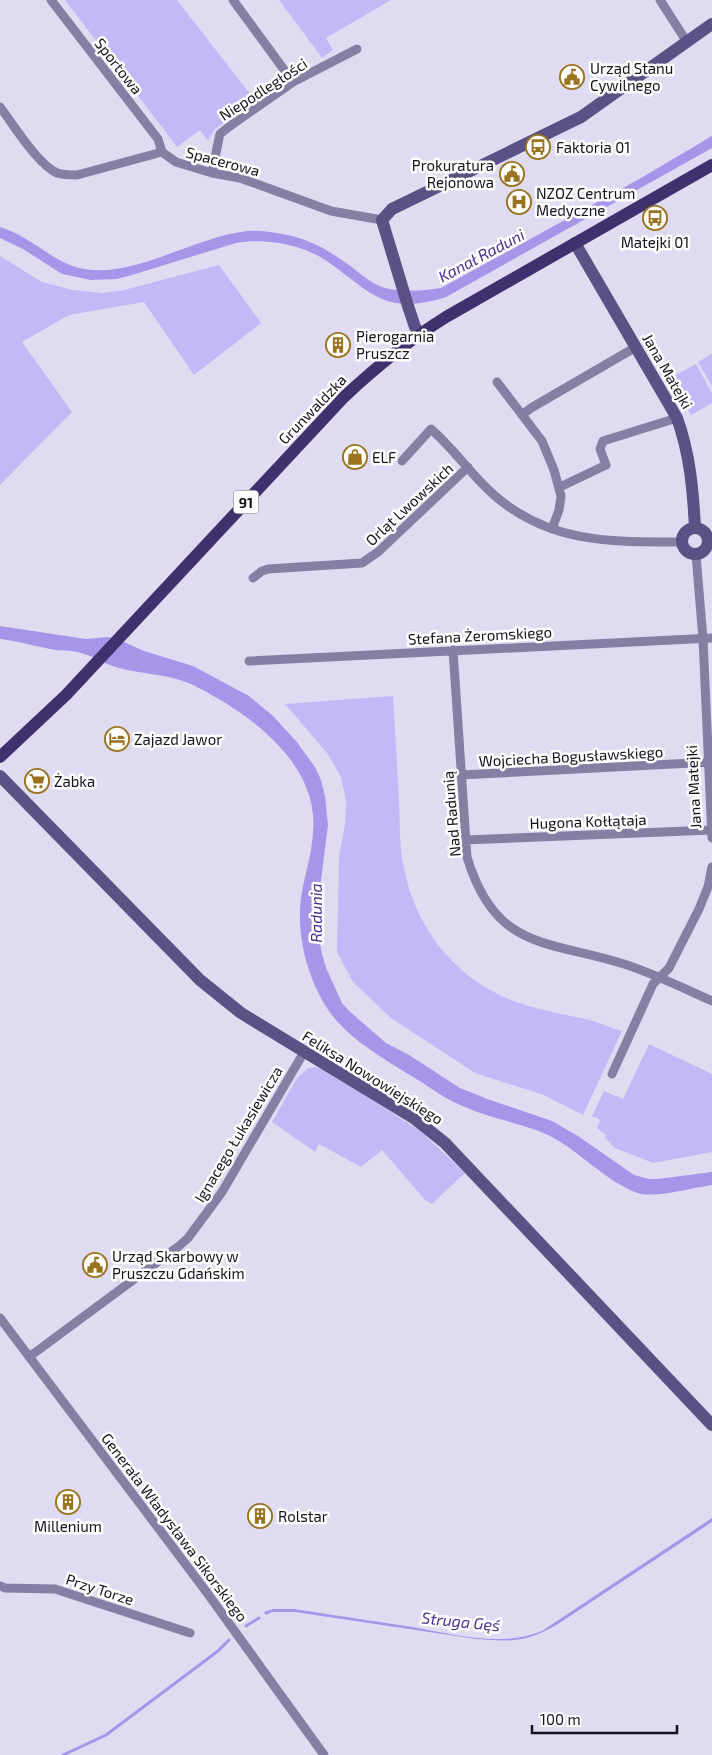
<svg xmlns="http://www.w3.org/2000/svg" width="712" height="1755" font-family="'Exo 2',sans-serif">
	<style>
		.green { fill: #c4b9f7 }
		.water { fill: #a695e9 }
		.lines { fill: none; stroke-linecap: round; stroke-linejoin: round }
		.stream { stroke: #a695e9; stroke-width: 3 }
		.street { stroke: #857fa3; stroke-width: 9 }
		.secondary { stroke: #5c5184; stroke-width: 12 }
		.primary { stroke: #40306d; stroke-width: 12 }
		.labels { text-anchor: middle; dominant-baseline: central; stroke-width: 5; stroke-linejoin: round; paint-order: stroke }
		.shield { fill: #fff; stroke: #5a595f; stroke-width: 1 }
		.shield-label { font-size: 14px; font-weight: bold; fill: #14121a }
		.street-label { font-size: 15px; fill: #14121a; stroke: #fff }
		.poi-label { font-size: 15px; fill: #14121a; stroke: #fff; text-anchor: start }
		.water-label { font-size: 16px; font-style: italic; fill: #4c2e8e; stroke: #fff }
	</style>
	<rect width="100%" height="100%" fill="#dfdcf2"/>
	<!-- green -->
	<path class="green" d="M65 0H177L254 99 214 130 208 141 200 130 177 147Z
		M279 0H391L326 38 333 50 322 58Z
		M0 256 42 282 73 290 103 293 124 290 219 265 261 323 194 375 144 302 69 315 22 342 72 412 0 485Z
		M712 354V386L698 362Z
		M696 364 712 393V403L691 415 670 378Z
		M393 696C395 730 397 764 399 798 400 823 399 849 405 873 416 926 453 974 502 996 530 1009 561 1013 590 1020 601 1023 611 1028 622 1031L583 1115 544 1095 475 1073 391 1018 353 982 337 952 339 856 345 825 346 801 341 777 327 753 285 704Z
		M649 1044 712 1074V1152L653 1163 615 1148 605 1138 606 1135 597 1128 600 1120 592 1116 604 1091 623 1099Z
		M315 1067 324 1069 420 1131 465 1173 432 1204 425 1200 382 1150 361 1167 319 1144 315 1152 272 1122 297 1078 308 1068Z"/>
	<!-- water -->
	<path class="water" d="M712 136V148L446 297C383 317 371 291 325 260 301 244 264 238 236 243L132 275 117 279 91 280 62 274 23 249 0 238V227C8 230 17 233 24 238 44 249 61 265 84 269 135 278 196 236 248 231 259 230 271 232 282 234 311 239 330 251 353 268 362 275 373 285 385 288 403 292 423 291 441 288L641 178Z
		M0 626 86 639 108 637 124 642 144 651 193 666 249 696 273 716 296 741 315 767 321 780 325 796 328 825 317 912 318 932 322 954 326 968 342 1003 349 1011 386 1043 409 1055 460 1088 490 1100 552 1121 578 1136 634 1175 649 1179H658L712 1172V1185C691 1188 661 1197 641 1194 632 1192 625 1187 617 1183 590 1166 567 1141 536 1130 510 1121 483 1116 458 1104 444 1098 431 1088 418 1080 389 1062 349 1040 329 1011 308 980 296 936 301 898 304 876 312 855 313 832 319 772 264 725 217 698 205 691 193 684 180 680 160 674 139 673 119 668 106 665 94 656 81 653 73 650 64 651 56 650 37 647 19 641 0 639Z
		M712 1518V1522L558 1624C528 1642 511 1642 476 1639L295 1612H272L266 1615 264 1612 273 1609H294C333 1615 373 1621 412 1627 452 1634 502 1648 542 1631Z"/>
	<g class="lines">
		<!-- stream -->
		<path class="stream" d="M246 1626 259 1618
			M63 1755 106 1735 218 1651 229 1640"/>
		<!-- street -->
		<path class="street" d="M51 0 158 139 162 152
			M233 0 293 82
			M660 0 687 42
			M0 107C13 124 38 165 57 173 63 175 70 175 77 175L162 152
			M162 152 176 162 212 173 240 178 331 211 382 220
			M212 173 219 138 220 134 230 126 293 82 357 49
			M497 382 542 441 554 470 561 496 559 510 552 529
			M522 415 531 408 636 347
			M402 461 431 429C455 450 471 475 494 495 550 544 612 542 682 542
			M560 487 606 465 600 449 603 441 677 418
			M696 555 703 639 712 838
			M253 578 262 571 268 569 362 563 378 552 468 467
			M453 650 467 857C495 950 546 940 624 964 655 974 683 988 712 1001
			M249 661 712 638
			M461 775 712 762
			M464 840 712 830
			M612 1074 653 984 669 968 699 909 708 887 712 867
			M0 1318 205 1590 324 1755
			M29 1357 179 1246 188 1238 222 1192 304 1052
			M0 1586 5 1588 55 1589 190 1633"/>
		<!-- secondary -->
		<path class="secondary" d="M575 243 677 418C690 454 693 490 695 528
			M419 333 415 327 408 306 382 220 392 209 581 117 712 24
			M682 541a13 13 0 1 1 26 0a13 13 0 1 1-26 0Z
			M0 776 200 980 241 1013 415 1119 445 1143 712 1425"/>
		<!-- primary -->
		<path class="primary" d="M0 757 66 695 344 397C376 367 409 340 446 317L712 165"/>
	</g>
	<!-- icons -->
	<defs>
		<symbol id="civic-ring" viewBox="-11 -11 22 22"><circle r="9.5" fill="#fff" stroke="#99731e" stroke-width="1.5"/><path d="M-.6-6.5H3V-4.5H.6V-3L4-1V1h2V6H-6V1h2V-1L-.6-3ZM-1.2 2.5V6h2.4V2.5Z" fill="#99731e"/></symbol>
		<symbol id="bus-ring" viewBox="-11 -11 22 22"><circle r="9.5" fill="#fff" stroke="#99731e" stroke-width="1.5"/><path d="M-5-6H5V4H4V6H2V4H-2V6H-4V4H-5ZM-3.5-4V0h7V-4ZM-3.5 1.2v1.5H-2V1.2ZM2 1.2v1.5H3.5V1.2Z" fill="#99731e"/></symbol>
		<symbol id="hospital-ring" viewBox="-11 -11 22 22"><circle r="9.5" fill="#fff" stroke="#99731e" stroke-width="1.5"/><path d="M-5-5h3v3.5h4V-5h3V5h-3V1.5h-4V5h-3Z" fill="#99731e"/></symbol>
		<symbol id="building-ring" viewBox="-11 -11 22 22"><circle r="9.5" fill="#fff" stroke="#99731e" stroke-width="1.5"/><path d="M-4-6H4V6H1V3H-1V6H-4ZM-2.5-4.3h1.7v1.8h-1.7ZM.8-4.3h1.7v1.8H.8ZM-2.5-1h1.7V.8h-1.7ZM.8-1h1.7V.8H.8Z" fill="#99731e"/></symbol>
		<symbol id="shop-ring" viewBox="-11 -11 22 22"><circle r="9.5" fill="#fff" stroke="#99731e" stroke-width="1.5"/><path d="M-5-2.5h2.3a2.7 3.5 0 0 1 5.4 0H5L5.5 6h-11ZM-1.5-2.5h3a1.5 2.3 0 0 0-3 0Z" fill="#99731e"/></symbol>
		<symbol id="hotel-ring" viewBox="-11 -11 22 22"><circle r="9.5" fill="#fff" stroke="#99731e" stroke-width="1.5"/><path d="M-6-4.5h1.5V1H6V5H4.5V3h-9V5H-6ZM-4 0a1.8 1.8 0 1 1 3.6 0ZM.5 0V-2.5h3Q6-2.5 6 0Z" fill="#99731e"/></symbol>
		<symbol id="supermarket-ring" viewBox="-11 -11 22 22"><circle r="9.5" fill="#fff" stroke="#99731e" stroke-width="1.5"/><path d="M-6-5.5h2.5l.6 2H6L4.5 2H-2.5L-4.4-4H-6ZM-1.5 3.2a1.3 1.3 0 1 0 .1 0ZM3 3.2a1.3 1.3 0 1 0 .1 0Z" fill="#99731e"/></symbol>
	</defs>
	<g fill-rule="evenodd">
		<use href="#civic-ring" x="558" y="63" width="28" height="28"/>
		<use href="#bus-ring" x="524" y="133" width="28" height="28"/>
		<use href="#civic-ring" x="498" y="160" width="28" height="28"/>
		<use href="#hospital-ring" x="505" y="188" width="28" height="28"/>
		<use href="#bus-ring" x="641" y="204" width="28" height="28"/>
		<use href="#building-ring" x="324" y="331" width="28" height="28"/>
		<use href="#shop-ring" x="341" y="443" width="28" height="28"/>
		<use href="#hotel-ring" x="103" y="725" width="28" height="28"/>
		<use href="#supermarket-ring" x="23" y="767" width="28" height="28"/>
		<use href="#civic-ring" x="81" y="1251" width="28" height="28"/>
		<use href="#building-ring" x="54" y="1488" width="28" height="28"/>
		<use href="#building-ring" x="246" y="1502" width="28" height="28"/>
	</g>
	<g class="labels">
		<!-- shield labels -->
		<rect class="shield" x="233.5" y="490.5" width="25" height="23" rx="4"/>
		<g class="shield-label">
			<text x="246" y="502">91</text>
		</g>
		<!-- street labels -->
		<g class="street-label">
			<text transform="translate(119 66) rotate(52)">Sportowa</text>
			<text transform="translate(263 89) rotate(-33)">Niepodległości</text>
			<text transform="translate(223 161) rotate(15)">Spacerowa</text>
			<text transform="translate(668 371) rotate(60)">Jana Matejki</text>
			<text transform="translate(312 409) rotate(-46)">Grunwaldzka</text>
			<text transform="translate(409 504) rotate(-43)">Orląt Lwowskich</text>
			<text transform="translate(480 635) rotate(-3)">Stefana Żeromskiego</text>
			<text transform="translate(571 756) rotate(-3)">Wojciecha Bogusławskiego</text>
			<text transform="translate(693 787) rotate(-93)">Jana Matejki</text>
			<text transform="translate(451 814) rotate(-95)">Nad Radunią</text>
			<text transform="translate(588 821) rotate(-2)">Hugona Kołłątaja</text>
			<text transform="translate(373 1077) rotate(32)">Feliksa Nowowiejskiego</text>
			<text transform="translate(238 1134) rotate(-59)">Ignacego Łukasiewicza</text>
			<text transform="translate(175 1527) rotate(53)">Generała Władysława Sikorskiego</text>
			<text transform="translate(100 1589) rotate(18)">Przy Torze</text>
		</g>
		<!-- poi labels -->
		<g class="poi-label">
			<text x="590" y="68">Urząd Stanu<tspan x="590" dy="17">Cywilnego</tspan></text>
			<text x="556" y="147">Faktoria 01</text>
			<text x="494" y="165" text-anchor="end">Prokuratura<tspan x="494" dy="17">Rejonowa</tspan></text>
			<text x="536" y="193">NZOZ Centrum<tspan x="536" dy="17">Medyczne</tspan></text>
			<text x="655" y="242" text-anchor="middle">Matejki 01</text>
			<text x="356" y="336">Pierogarnia<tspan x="356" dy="17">Pruszcz</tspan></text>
			<text x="372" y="457">ELF</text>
			<text x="134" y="739">Zajazd Jawor</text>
			<text x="54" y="781">Żabka</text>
			<text x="112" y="1256">Urząd Skarbowy w<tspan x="112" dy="17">Pruszczu Gdańskim</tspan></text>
			<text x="278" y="1516">Rolstar</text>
			<text x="68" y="1526" text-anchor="middle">Millenium</text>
		</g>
		<!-- water labels -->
		<g class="water-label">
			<text transform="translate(481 255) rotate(-28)">Kanał Raduni</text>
			<text transform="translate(315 913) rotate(-90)">Radunia</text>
			<text transform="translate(461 1621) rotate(6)">Struga Gęś</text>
		</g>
	</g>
	<!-- scale -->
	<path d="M532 1725v8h145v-8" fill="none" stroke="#14121a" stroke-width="2.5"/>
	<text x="540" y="1725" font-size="15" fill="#14121a" stroke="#ffffff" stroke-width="4" paint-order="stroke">100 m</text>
</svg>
